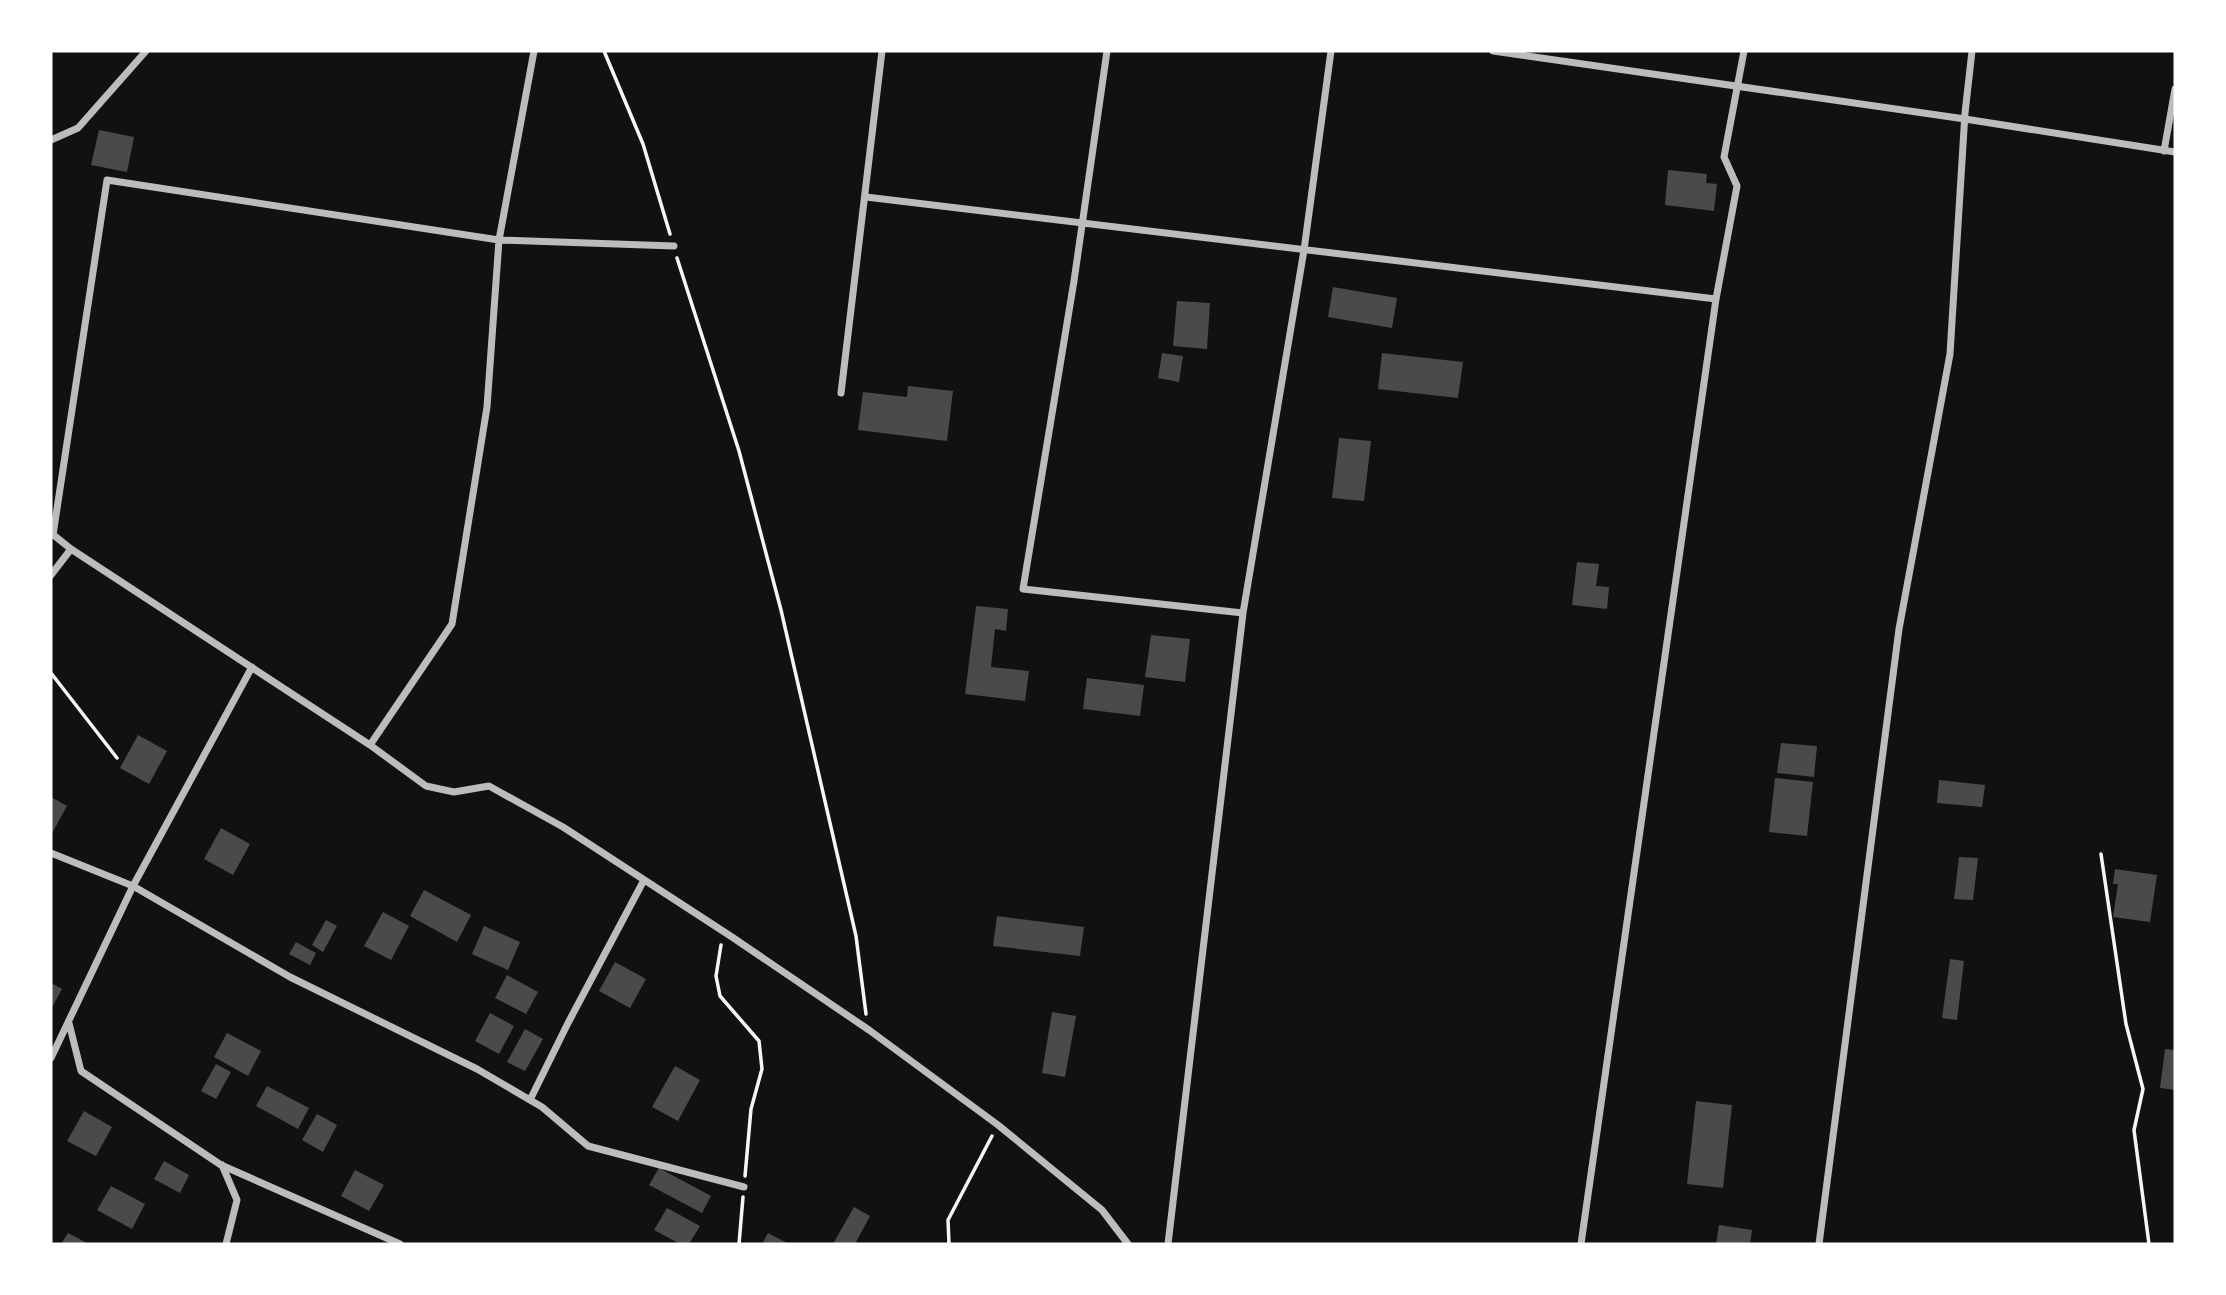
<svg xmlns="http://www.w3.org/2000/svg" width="2226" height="1295" font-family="Figtree,sans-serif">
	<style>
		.building { fill: #4a4a4a }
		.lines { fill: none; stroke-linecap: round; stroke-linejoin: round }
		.path { stroke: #f5f5f5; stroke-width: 3.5 }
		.minor { stroke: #bcbcbc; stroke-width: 7 }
	</style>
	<rect width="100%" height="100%" fill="#111"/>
	<!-- building -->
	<path class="building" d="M99 130 134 137 127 172 91 165Z
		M1668 170 1707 174 1706 183 1717 184 1714 211 1665 205Z
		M1333 287 1397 298 1392 328 1328 317Z
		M1177 301 1210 303 1207 349 1173 346Z
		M1162 353 1183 356 1179 382 1158 378Z
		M1382 353 1463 362 1458 398 1378 389Z
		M908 386 953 391 947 441 858 430 863 392 907 397Z
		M1339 438 1371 441 1364 501 1332 498Z
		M1577 562 1599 564 1596 586 1609 587 1607 609 1572 605Z
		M976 606 1008 609 1006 631 995 629 991 667 1029 671 1025 701 965 694Z
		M1151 635 1190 639 1185 682 1145 677Z
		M1087 678 1144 685 1140 716 1083 709Z
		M138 735 167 751 149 784 120 768Z
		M1781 743 1817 746 1814 777 1777 773Z
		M1775 778 1813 782 1807 836 1769 832Z
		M1939 780 1985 785 1982 807 1937 803Z
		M51 797 67 806 51 835Z
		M221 828 250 844 233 875 204 859Z
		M1959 857 1978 858 1973 900 1954 899Z
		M2115 869 2157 875 2150 922 2113 917 2118 884H2113Z
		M424 890 471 915 457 942 410 916Z
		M383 912 409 926 391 960 364 946Z
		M997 916 1084 927 1080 956 993 946Z
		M326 920 337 926 323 952 312 945Z
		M484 926 520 942 508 970 472 954Z
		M296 942 316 953 310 965 289 954Z
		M1950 959 1964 961 1957 1020 1942 1018Z
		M615 962 646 979 630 1008 599 991Z
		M507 975 538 992 526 1014 495 998Z
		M51 983 62 989 51 1009Z
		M1052 1012 1076 1016 1065 1077 1042 1073Z
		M490 1013 514 1026 499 1054 475 1041Z
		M525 1029 543 1039 525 1071 507 1062Z
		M227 1033 261 1051 248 1076 214 1057Z
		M2165 1049 2175 1050V1090L2160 1088Z
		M216 1064 231 1072 216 1099 201 1091Z
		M675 1066 700 1080 678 1121 652 1107Z
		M267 1086 309 1108 298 1129 256 1106Z
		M1696 1101 1732 1105 1723 1188 1687 1184Z
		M84 1111 112 1127 96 1156 67 1141Z
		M317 1114 337 1125 323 1152 302 1140Z
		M164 1161 189 1175 180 1193 154 1179Z
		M659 1168 711 1196 702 1213 649 1185Z
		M355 1170 384 1185 369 1211 341 1196Z
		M111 1186 145 1204 132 1229 97 1210Z
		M854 1207 870 1216 855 1244H833Z
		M667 1208 700 1226 689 1244H680L654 1230Z
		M1719 1225 1752 1230 1750 1244H1716Z
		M68 1233 89 1244H61Z
		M768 1233 789 1244H762Z"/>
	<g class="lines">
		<!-- path -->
		<path class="path" d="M604 51 643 144 670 234
			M677 258 739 451 781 610 856 936 866 1014
			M51 673 117 758
			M2101 854 2126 1024 2143 1089 2134 1130 2149 1244
			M721 945 716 976 720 996 759 1041 762 1069 751 1109 745 1176
			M739 1244 743 1197
			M949 1244 948 1220 992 1136"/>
		<!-- minor -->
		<path class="minor" d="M1107 51 1074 281 1023 589 1243 613
			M1493 51 1965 119 2175 152
			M51 140 78 128 146 51
			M2164 151 2175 89
			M866 197 1716 299
			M841 393 882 51
			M51 533 71 549 370 745 426 786 454 792 489 786 563 827 732 937 869 1030 998 1125 1102 1210 1128 1244
			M53 535 107 180 499 240 674 246
			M51 575 71 549
			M370 745 452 624 487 407 499 240 534 51
			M51 853 133 886 290 977 477 1069 542 1107 588 1146 744 1187
			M69 1023 81 1071 221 1165 400 1244
			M51 1058 133 886 252 667
			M530 1100 568 1023 644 880
			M222 1165 237 1200 226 1244
			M1168 1244 1243 613 1304 250 1331 51
			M1581 1244 1716 299 1737 186 1724 157 1744 51
			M1819 1244 1899 629 1950 354 1965 113 1972 51"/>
	</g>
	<!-- border -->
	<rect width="2226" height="1295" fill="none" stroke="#ffffff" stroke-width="105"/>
</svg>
